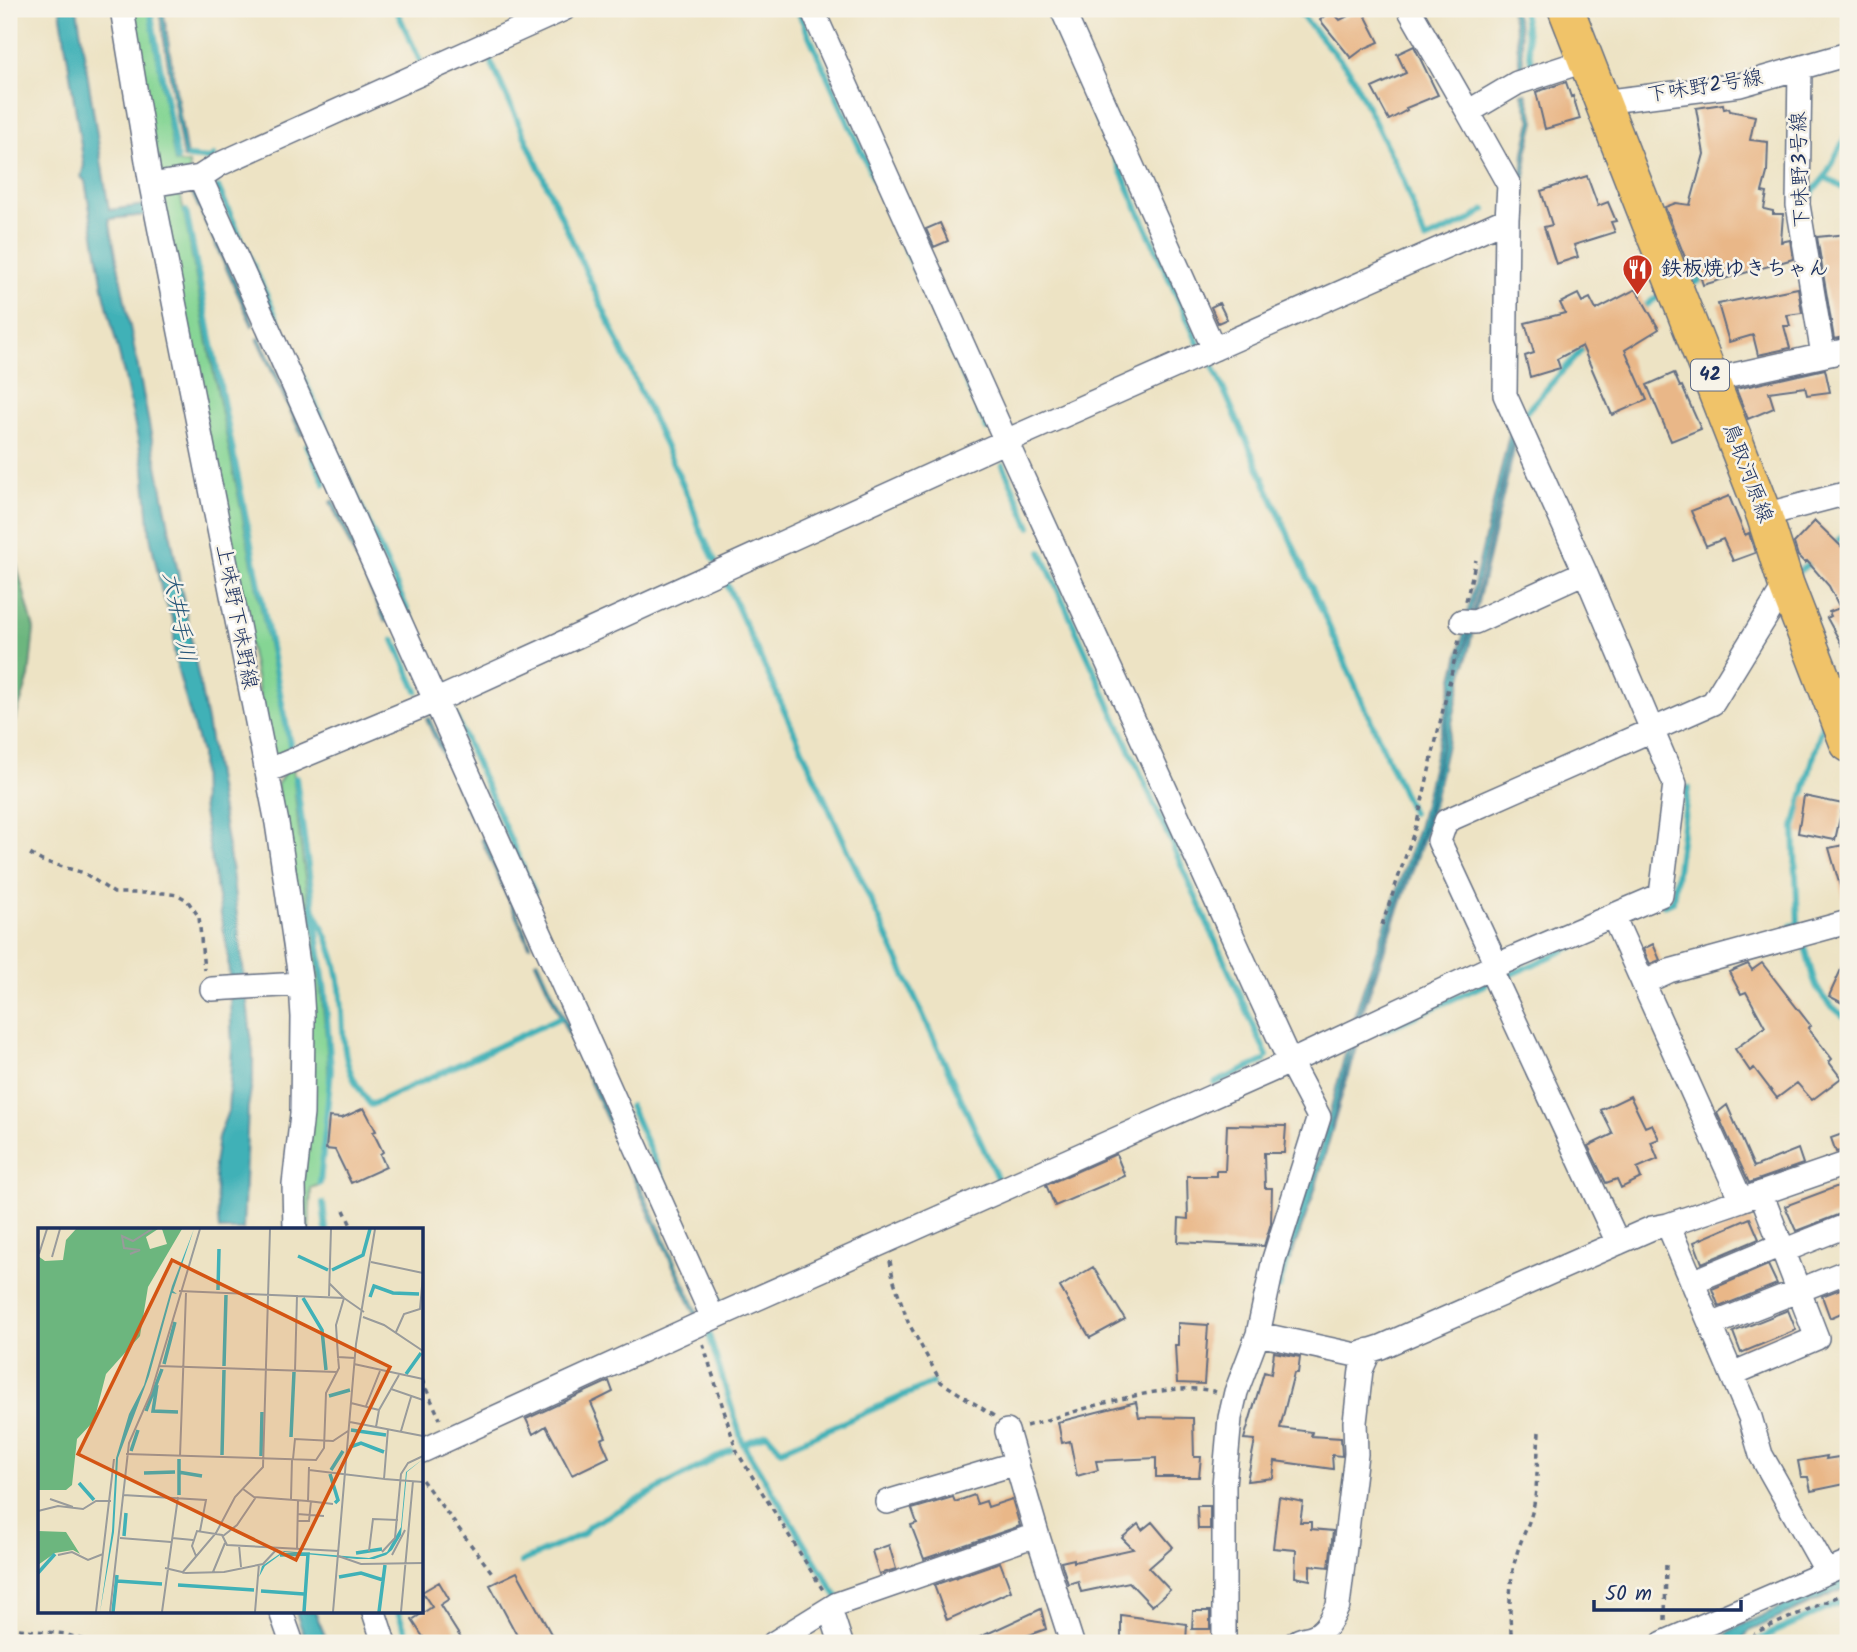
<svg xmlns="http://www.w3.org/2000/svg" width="1857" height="1652" font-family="Kalam,'Klee One',sans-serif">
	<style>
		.green { fill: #85d594; stroke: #508279; stroke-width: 2 }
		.forest { fill: #6cb67e; stroke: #44726e; stroke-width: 2 }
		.water { fill: #40b1b7; stroke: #2e708a; stroke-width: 2 }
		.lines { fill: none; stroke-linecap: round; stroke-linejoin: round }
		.stream { stroke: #40b1b7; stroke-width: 6 }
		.building { fill: #e9b788 }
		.street-casing { stroke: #646e82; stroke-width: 26 }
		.primary-casing { stroke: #646e82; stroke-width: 38 }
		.path { stroke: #646e82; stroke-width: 3.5; stroke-dasharray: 5 5; stroke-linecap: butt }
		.street { stroke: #fff; stroke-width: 23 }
		.primary { stroke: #f0c369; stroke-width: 35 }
		.labels { text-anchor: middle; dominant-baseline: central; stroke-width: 5; stroke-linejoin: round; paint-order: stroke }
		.shield { fill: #f7f3e8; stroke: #5d6a87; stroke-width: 2 }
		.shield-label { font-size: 19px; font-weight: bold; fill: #1b2f5e }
		.street-label { font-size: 21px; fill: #1b2f5e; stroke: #f7f3e8 }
		.poi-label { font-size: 21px; font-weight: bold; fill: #1b2f5e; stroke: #f7f3e8; text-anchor: start }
		.water-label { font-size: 23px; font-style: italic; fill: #265679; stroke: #f7f3e8 }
		.inset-river { fill: none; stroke: #40b1b7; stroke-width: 3.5 }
		.inset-road { fill: none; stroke: #999b9b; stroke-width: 2 }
		.view { fill: #d45514; fill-opacity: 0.15; stroke: #d45514; stroke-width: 3.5 }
		.inset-edge { fill: none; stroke: #1b2f5e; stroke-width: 3.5 }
	</style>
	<rect width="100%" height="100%" fill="#f7f3e8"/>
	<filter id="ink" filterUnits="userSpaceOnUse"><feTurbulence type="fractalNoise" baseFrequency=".0143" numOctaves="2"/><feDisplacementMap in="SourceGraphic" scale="14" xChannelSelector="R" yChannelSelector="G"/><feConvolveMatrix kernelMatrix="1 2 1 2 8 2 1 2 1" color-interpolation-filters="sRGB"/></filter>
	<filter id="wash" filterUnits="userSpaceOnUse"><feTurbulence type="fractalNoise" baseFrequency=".00686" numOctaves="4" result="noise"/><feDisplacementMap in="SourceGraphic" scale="28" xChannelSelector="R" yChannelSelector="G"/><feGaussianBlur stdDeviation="1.57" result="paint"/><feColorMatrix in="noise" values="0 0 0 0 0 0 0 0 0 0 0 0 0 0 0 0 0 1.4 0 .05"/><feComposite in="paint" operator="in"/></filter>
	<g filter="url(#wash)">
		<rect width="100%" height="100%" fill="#ede3c4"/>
		<!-- green -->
		<path class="green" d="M129 9H148L175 162 189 164 190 172 161 178Z
			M179 186 210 354 291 759 272 757 159 191Z
			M293 766C299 867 323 967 328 1068 329 1104 322 1149 319 1185L311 1188 309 1230H299L311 1060 277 785 285 772Z"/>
		<!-- forest -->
		<path class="forest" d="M9 537 34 629 29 677 9 739Z"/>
		<!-- water -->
		<path class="water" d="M60 9H77L109 210 144 205 146 215 109 219 207 721 232 872 253 1053V1077L248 1107 243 1230H219L214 1165 218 1137 228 1111 232 1047 228 955 202 806 201 753 179 675 174 650V623L162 593 150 536 144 468 124 374 104 293 85 181 81 177 84 165Z
			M159 9H163L187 158H183Z
			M1510 9H1514L1520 28 1524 70 1520 71 1516 30Z
			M1526 93 1535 121 1527 153 1521 233H1518L1524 152 1531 121 1522 94Z
			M195 191 254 324 252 326 192 193Z
			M260 338 304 434 301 435 257 339Z
			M1495 340 1514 431 1470 615 1467 614 1510 431 1494 399Z
			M1514 438H1517L1475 615 1473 614Z
			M333 500 388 621 385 622 330 502Z
			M1465 628 1468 630 1458 675 1470 631H1473L1428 827 1359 1023 1357 1022 1425 826 1455 684 1423 827 1354 1026 1351 1025 1419 825Z
			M429 718 476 821 473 823 426 719Z
			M484 837 531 945 529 946 481 839Z
			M538 960 698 1313 695 1315 535 961Z
			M1355 1040 1358 1041 1313 1196 1290 1260 1284 1258 1321 1146 1348 1043 1351 1044 1331 1128Z
			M1848 1576V1587L1751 1630 1737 1643H1720L1727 1634 1742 1625Z
			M296 1612H315L328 1643H306Z"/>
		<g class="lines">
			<!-- stream -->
			<path class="stream" d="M150 9 177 159
				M396 9 420 61
				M797 9 987 429
				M1048 9 1198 343
				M1296 9 1349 70 1403 179 1425 240 1468 221 1485 210
				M1523 9 1532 67
				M487 53 692 505 699 528 715 561
				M188 157 209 159 214 156
				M1825 177 1848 191
				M218 187 424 647
				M1807 204 1814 190 1825 177 1848 132
				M186 211 291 749
				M1687 287 1707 276
				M1640 310 1660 295
				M1211 361 1412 813
				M1525 413 1587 344
				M307 445 325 484
				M1003 465 1030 527
				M1832 545 1848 532
				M1041 552 1267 1056
				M1797 573 1815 559
				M725 580 998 1180
				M394 640 417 691
				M452 709 534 892
				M296 778 325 992 331 1070 320 1183
				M1664 905 1673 901 1688 788
				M312 906C326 933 337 958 340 988 346 1037 336 1063 371 1105L559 1018
				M1791 926 1798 924 1794 827 1823 723
				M1804 943C1815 983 1812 994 1848 1019
				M1503 978 1609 930
				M1382 1031 1486 984
				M1215 1083 1264 1061
				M630 1106 716 1296 723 1305 727 1303
				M323 1203 326 1230
				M1279 1288 1289 1251
				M708 1332 743 1444 838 1598
				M743 1444 767 1434 781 1450 932 1383
				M521 1562 583 1534 589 1526 731 1450
				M398 1612 410 1643
				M1754 1643 1774 1632 1848 1599"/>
		</g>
		<g id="blocks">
			<!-- building -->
			<path class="building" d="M1362 9 1379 42 1363 49 1351 58 1320 20 1331 10 1340 20Z
				M1414 46 1438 95 1406 108 1407 110 1389 120 1372 88 1406 73 1397 54Z
				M1566 82 1571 97 1573 96 1580 119 1545 129 1536 92Z
				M1723 104 1724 109 1729 108 1730 111 1755 116 1750 140 1768 142 1767 173 1762 192 1767 193 1764 209 1773 211V214H1783L1781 242 1790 240 1793 259 1703 285 1699 272 1692 275 1665 207 1676 203 1690 205 1704 154 1696 108Z
				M1587 176 1598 206 1608 202 1616 221 1611 222 1615 232 1574 245 1578 257 1556 264 1544 227 1552 225 1541 191Z
				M940 223 948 241 934 247 926 229Z
				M1848 234V336L1834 339 1817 237Z
				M1798 288 1802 313 1787 315 1790 326H1784L1790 348 1758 355 1753 335 1729 342 1718 304Z
				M1636 289 1659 329 1625 350 1647 400 1612 415 1582 346 1557 359 1560 368 1530 377 1525 356 1534 353 1525 323 1565 313 1560 303 1578 294 1582 302 1590 298 1596 310Z
				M1219 303 1227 319 1218 323 1211 307Z
				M1825 369 1830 392 1807 395 1805 387 1769 392 1774 408 1748 419 1736 389Z
				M1674 373 1680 387 1682 386 1701 429 1671 441 1647 385Z
				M1729 496 1745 535 1749 533 1755 553 1733 561 1723 539 1706 546 1691 511Z
				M1815 521 1848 553V656L1827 618 1831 616 1829 612 1840 608 1829 586 1807 561 1805 563 1798 556 1794 543Z
				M1804 796 1843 804 1835 840 1798 833Z
				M1848 844V899L1844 900 1829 848Z
				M1653 944 1660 960 1650 964 1643 949Z
				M1848 954V1006L1829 996Z
				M1762 963 1811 1026 1808 1028 1832 1059 1829 1062 1841 1078 1812 1100 1797 1083 1777 1098 1754 1068 1750 1071 1735 1049 1765 1027 1746 992 1741 994 1729 972 1748 964 1752 970Z
				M1630 1096 1645 1127 1652 1124 1659 1139 1651 1142 1658 1159 1637 1168 1641 1178 1621 1188 1617 1179 1606 1183 1588 1146 1613 1134 1601 1110Z
				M1727 1105 1754 1167 1798 1149 1803 1164 1749 1183 1717 1113Z
				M364 1108 376 1131 373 1132 383 1152 380 1154 386 1167 351 1183 335 1150 326 1149 329 1117 342 1118Z
				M1227 1125 1286 1126 1284 1153H1264L1265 1188H1272L1271 1223 1264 1246 1178 1242 1179 1218 1188 1219 1187 1176H1216V1171H1225Z
				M1848 1132V1149L1836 1152 1831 1138Z
				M1116 1154 1125 1176 1055 1206 1046 1185Z
				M1841 1185 1848 1204V1211L1796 1231 1785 1206Z
				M1750 1218 1759 1239 1702 1263 1694 1242Z
				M1848 1240V1257L1846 1258 1840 1243Z
				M1768 1265 1777 1284 1719 1307 1712 1289Z
				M1093 1267 1125 1319 1090 1338 1060 1287Z
				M1848 1286V1310L1830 1318 1822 1296Z
				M1788 1310 1796 1330 1741 1353 1733 1332Z
				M1178 1323 1208 1325 1204 1384 1177 1383 1175 1345H1178Z
				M1274 1352 1300 1357 1298 1373H1294L1280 1428 1312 1432 1311 1436 1341 1438 1342 1456 1332 1455 1333 1469 1275 1461 1273 1478 1247 1481 1255 1440 1244 1439 1264 1372 1271 1374Z
				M609 1381 613 1392 591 1403 606 1437 601 1439 609 1457 572 1475 546 1426 533 1434 526 1419Z
				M1136 1402 1139 1417 1193 1418 1194 1457H1201L1199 1477H1156V1458L1096 1461 1098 1470 1077 1476 1070 1441 1062 1443 1058 1422Z
				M1827 1456 1826 1459 1839 1457 1845 1484 1811 1491 1808 1477H1801L1798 1461Z
				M974 1495 977 1504 986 1501 988 1507 1012 1499 1020 1526 924 1559 911 1525 917 1523 912 1509 953 1497 955 1502Z
				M1279 1497 1303 1502 1300 1522H1311V1529L1333 1531 1329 1567 1310 1565V1580L1295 1577 1296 1550 1273 1548Z
				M1197 1506H1210V1529H1198Z
				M1152 1522 1173 1547 1149 1568 1170 1590 1152 1606 1129 1582 1081 1592 1078 1581 1068 1584 1061 1562 1074 1559V1562L1133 1549 1122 1538 1138 1524 1142 1530Z
				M889 1545 896 1569 879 1574 872 1551Z
				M1000 1562 1011 1591 947 1620 934 1585Z
				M517 1572 556 1643H521L490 1585Z
				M439 1582 449 1599 440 1605 464 1643H427L412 1620 432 1607 422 1592Z
				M1041 1609 1046 1629 1006 1643H967Z
				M1193 1611H1210V1629H1192Z
				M1121 1615 1187 1624 1186 1643 1121 1641Z"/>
		</g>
	</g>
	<g filter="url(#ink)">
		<use href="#blocks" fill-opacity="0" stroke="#646e82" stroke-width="2"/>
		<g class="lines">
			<defs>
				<path id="street" d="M122 9 151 185 277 823 301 984 303 1017 302 1114 294 1184 295 1230
					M812 9 1006 441 1290 1062 1319 1117 1274 1259 1258 1334 1236 1392 1230 1418 1224 1485V1643
					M1062 9 1214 349
					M1409 9 1468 112 1517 83 1587 60
					M1800 68 1798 205 1823 355
					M1601 102 1740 85 1848 54
					M200 177 713 1318
					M151 185 200 177 220 164 564 9
					M1711 380 1848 350
					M1764 515 1848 493
					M1462 621 1475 622 1585 572
					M267 771 435 701 1006 441 1507 219
					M1613 916 1741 1200 1848 1163
					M1497 966 1439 841 1446 821 1713 703 1786 584
					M1490 968 1618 1243
					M1643 983 1669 971 1848 922
					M212 989 301 984
					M1668 1225 1750 1417 1761 1455 1827 1572
					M1783 1251 1848 1225
					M1692 1282 1781 1245
					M1711 1325 1848 1271
					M1258 1334 1356 1355 1381 1347 1652 1228 1668 1225 1741 1200
					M1732 1374 1817 1338 1761 1193
					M1007 1431 1038 1537
					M422 1451 713 1318 1290 1062 1490 968 1661 895 1675 784 1585 572 1505 395 1507 219 1509 185 1468 112
					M887 1502 1017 1463
					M830 1609 841 1643
					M281 1612 292 1643
					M374 1612 384 1643
					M774 1643 837 1604 1024 1539 1038 1537 1072 1643
					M1295 1643C1301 1638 1304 1639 1311 1637 1326 1633 1332 1618 1338 1606L1356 1454 1355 1422 1361 1370 1370 1350
					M1663 1643 1848 1563"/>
				<path id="primary" d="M1566 9 1764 515 1786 584 1848 744"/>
			</defs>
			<!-- street casing -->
			<use href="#street" class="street-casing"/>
			<!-- primary casing -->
			<use href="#primary" class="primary-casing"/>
			<!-- path -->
			<path class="path" d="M1466 601 1476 560
				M30 854 42 861 84 873 114 893H164L178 895 187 900 199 917 204 970
				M1382 925 1417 823 1459 640
				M344 1210 353 1230
				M890 1261 893 1278 908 1322 941 1382 994 1416
				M703 1344 737 1452 823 1590
				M422 1380 440 1419
				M1026 1426C1073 1413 1170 1378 1216 1392
				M422 1480 493 1574
				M1665 1620 1666 1562
				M9 1628 65 1634 94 1643
				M1512 1643C1509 1613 1508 1580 1518 1550 1523 1534 1531 1521 1534 1504 1538 1481 1537 1456 1539 1432
				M1744 1643 1759 1631 1848 1592"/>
			<!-- street -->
			<use href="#street" class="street"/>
			<!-- primary -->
			<use href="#primary" class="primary"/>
		</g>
	</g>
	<!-- icons -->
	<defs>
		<symbol id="restaurant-pin" viewBox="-11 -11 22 30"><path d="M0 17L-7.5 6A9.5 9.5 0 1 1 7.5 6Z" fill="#c8321e" stroke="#f7f3e8"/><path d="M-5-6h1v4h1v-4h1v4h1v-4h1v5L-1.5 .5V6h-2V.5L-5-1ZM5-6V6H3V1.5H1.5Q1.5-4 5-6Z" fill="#fff"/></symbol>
	</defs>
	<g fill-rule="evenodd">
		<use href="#restaurant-pin" x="1620" y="252" width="35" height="47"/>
	</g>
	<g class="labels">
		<!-- shield labels -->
		<rect class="shield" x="1691" y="359.5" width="38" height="31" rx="5"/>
		<g class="shield-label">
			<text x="1710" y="375">42</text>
		</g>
		<!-- street labels -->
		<g class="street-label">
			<text transform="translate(1705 87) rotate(-9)">下味野2号線</text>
			<text transform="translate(1801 170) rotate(-92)">下味野3号線</text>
			<text transform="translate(1747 473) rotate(69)">鳥取河原線</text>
			<text transform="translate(236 617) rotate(79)">上味野下味野線</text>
		</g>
		<!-- poi labels -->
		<g class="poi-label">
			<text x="1661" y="269">鉄板焼ゆきちゃん</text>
		</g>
		<!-- water labels -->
		<g class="water-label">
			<text transform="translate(178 617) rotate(79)">大井手川</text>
		</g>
	</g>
	<!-- overview -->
	<g transform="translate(38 1228)">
		<rect width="385" height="385" fill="#ede3c4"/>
		<path d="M38 1H120L108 9 112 21 129 16 124 1H144L110 59 102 108 68 146 56 193 39 211 34 257 28 262H0V28L7 33 25 32 28 12ZM0 303 28 304 42 326 35 322 17 325 0 337Z" fill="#6cb67e"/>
		<path d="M156 1 135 63 139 66 134 65 111 148 80 230 76 304 62 384 74 303 78 230 91 186 106 157 134 58ZM385 231 369 244 363 307 354 322 348 327 336 331H319L246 324 227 338 221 349 224 338 246 323 331 330 349 324 363 299 368 244Z" fill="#40b1b7"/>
		<path class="inset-river" d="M260 28 290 42M294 42 325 27 332 1M180 62 181 21M332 69 336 58 355 65 381 66M265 70 284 102 288 142M126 136 137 94M186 138 188 67M368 146 383 125M119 157 115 183 140 184M291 168 312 162M108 183 124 141M313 202 348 207M253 209 256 144M312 219 323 215 346 224M93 223 100 202M184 227 186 142M223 228 224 184M141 231V267M293 242 305 223M140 244 164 248M106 245 137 244M292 246 300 272 297 275M41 255 56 272M86 308 88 285M318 325 344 321M242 327 270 326 266 384M0 345 17 326M301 349 323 345 345 352M79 353 124 356M140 357 216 362M223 363 266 366M75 384 79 347M341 384 347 337"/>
		<path class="inset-road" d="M1 26 9 1M92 26 102 22 86 20 84 8 95 13 114 1M14 29 22 1M333 34 385 45M291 55 306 70M141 63 306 70M291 68 293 1M325 89 346 97 385 123M358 104 366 86 382 81 385 47M317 130 300 129 298 97 306 70 326 84M316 136 385 151M121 138 299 144M257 143 259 67M361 147 353 161 385 172M313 175 341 182 338 199M328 178 342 143M341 182 353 161M312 194 385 208M363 203 373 169M88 226 278 232 286 220 288 165 301 140 300 129M142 228 148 65M255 231 257 211 295 213 310 203M271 239 270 273 295 276M271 242 346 251 350 201M346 251 385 254M205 261 216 269 270 273M85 267 168 272 162 303M12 271 35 279M253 271 254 231M0 283 20 278 45 281 58 273H73M259 286 286 288M259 293H271L273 273M185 308 199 297 218 269M82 310 133 314M134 310 155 312M201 317 203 339M259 321 260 272M331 323 335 291 360 292M344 324 357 310 363 246 370 235 385 228M20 327 34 324 50 332 65 326M354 327 367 302M158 328 154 318 159 303 184 307 189 317 301 323M300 328 323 336 385 335M127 340 148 345 186 344 225 336 239 321M175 344 187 315M144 345 178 305 197 269 225 239 232 1M58 384 76 231M72 384 91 215 113 165 162 1M124 384 140 269M217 384 221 336M295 384 318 116 337 1M363 384 375 253"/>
		<path class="view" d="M134 32 352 139 258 332 40 226Z"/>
		<rect width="385" height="385" class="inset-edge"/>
	</g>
	<!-- margin -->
	<rect width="1857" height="1652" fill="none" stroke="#f7f3e8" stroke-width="35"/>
	<!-- scale -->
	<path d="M1594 1600v10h147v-10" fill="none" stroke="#1b2f5e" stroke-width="3.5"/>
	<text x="1605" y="1600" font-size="21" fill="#1b2f5e" stroke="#f7f3e8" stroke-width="5" paint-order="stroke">50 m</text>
</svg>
